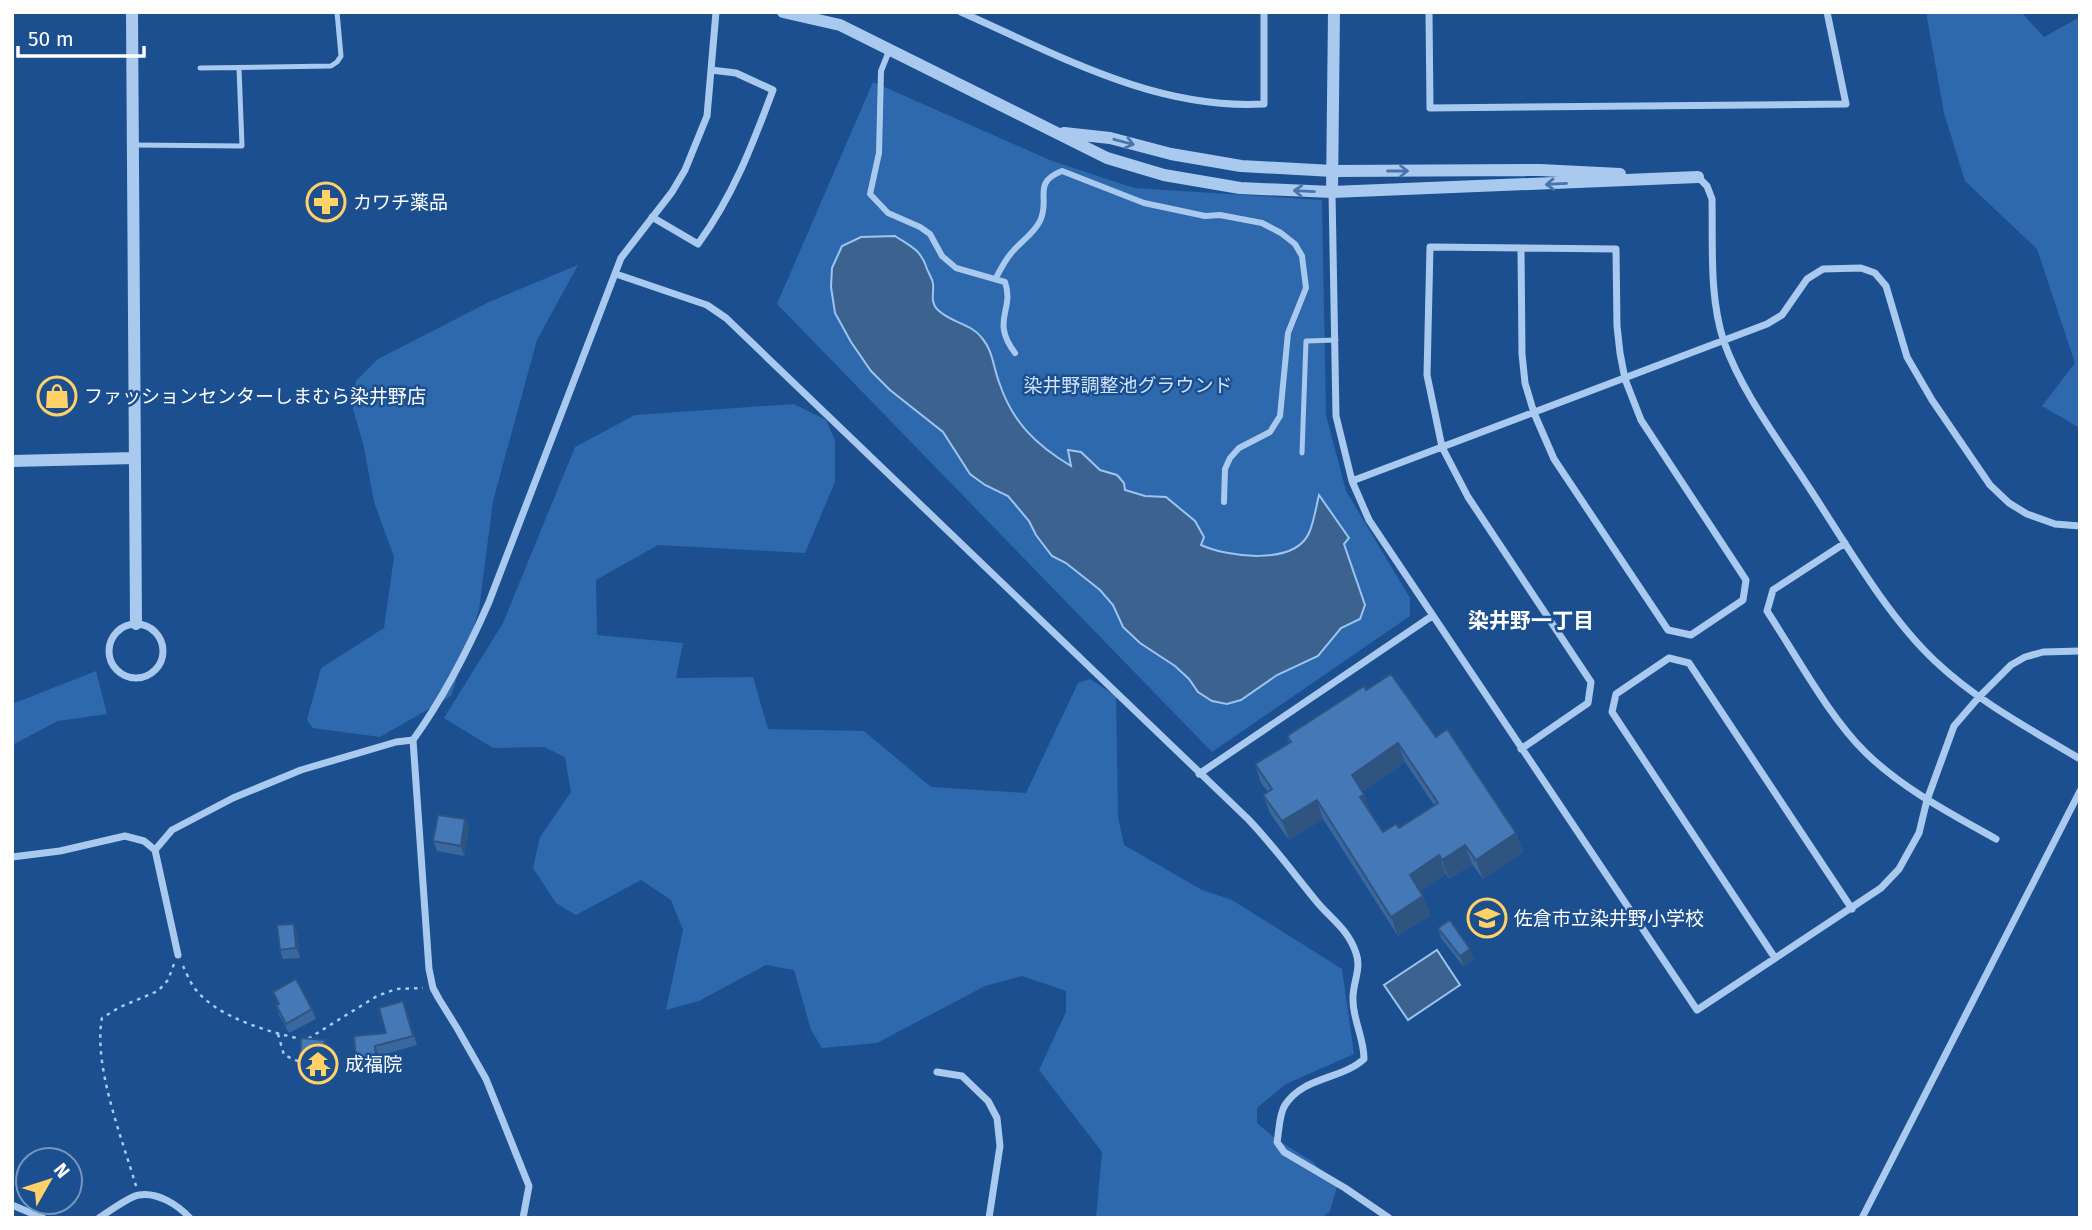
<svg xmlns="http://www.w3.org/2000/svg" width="2092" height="1230" font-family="'Fira Sans','Noto Sans JP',sans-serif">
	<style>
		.green { fill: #2e69ad }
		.water { fill: #3c6290; stroke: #9cc4f0; stroke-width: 2 }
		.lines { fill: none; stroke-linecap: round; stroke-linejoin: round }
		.path { stroke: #a9c9ee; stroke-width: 2.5; stroke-dasharray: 3.5 5; stroke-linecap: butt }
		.service { stroke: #a9c9ee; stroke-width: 5 }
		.pedestrian { stroke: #a9c9ee; stroke-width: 6 }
		.minor { stroke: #a9c9ee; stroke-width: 7 }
		.tertiary { stroke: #a9c9ee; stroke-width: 12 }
		.wall { fill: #3a679d; fill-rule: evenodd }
		.shaded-wall { fill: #305480 }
		.building { fill: #4478b7; stroke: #305480; stroke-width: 2; fill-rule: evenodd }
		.oneway { stroke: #4674ac }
		.labels { text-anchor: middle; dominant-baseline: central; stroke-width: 5; stroke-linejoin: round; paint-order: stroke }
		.poi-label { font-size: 19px; fill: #fff; stroke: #1b4f8f; text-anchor: start }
		.park-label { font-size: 19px; fill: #cfe3fa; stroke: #1b4f8f }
		.neighbourhood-label { font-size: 21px; font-weight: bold; fill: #fff; stroke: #1b4f8f }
	</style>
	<rect width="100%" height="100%" fill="#1b4f8f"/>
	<!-- green -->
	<path class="green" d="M1926 12H2021L2044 37 2080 17V428L2042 406 2075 363 2037 249 1965 181 1944 113Z
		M873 82 1052 161 1134 188 1322 200 1326 415 1346 491 1410 598V616L1212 752 777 304Z
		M578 265 537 340 493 501 479 610 451 696 380 737 313 728 307 720 321 668 384 628 394 557 374 502 364 447 353 409 356 381 378 359 489 302Z
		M794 404 826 420 835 440V482L805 553 658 545 596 580 597 635 683 643 676 678 753 677 768 729 864 731 931 787 1026 793 1078 683 1090 679 1116 696 1118 817 1124 845 1202 890 1232 900 1342 969 1354 1054 1286 1084 1257 1108V1123L1276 1139 1313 1162 1337 1187 1330 1211 1322 1218H1096L1102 1152 1039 1070 1066 1012V991L1022 976 985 986 877 1043 822 1048 811 1030 794 970 766 965 699 1001 666 1010 683 930 671 900 641 880 576 915 556 903 533 868 540 837 571 792 565 757 544 747 493 748 444 718 503 623 575 447 635 415Z
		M96 671 107 714 58 721 12 745V704Z"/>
	<!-- water -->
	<path class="water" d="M895 236C912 247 921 250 927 269 929 274 933 280 933 284 934 294 930 301 937 309 950 323 971 323 982 338 993 351 993 366 999 382 1012 422 1036 445 1071 466L1068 450 1081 452 1100 470 1117 475 1124 483 1125 490 1145 496 1166 497 1195 521 1204 537 1201 545C1227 557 1294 566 1309 533 1314 522 1316 507 1319 495L1349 538 1344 544 1365 605 1360 619 1341 628 1318 656 1277 675 1241 700 1227 704 1212 701 1198 692 1189 679 1175 666 1140 643 1123 627 1113 605 1100 590 1066 563 1052 556 1036 535 1029 521 1008 496 985 485 970 474 943 432 890 390 871 371 851 342 835 313 831 287 832 268 842 246 861 237Z
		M1437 950 1460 985 1408 1020 1384 985Z"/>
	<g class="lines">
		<!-- path -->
		<path class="path" d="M183 966C186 972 189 980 193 986 214 1017 271 1033 306 1040L377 996 396 989 423 988
			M278 1034 284 1055 302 1063
			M136 1186C122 1138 93 1066 102 1018L120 1007 158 991 168 980 174 964"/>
		<!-- service -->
		<path class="service" d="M200 68 331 66 337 62 341 56 337 12
			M134 145 242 146 239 68
			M1302 453 1306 341 1336 340"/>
		<!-- pedestrian -->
		<path class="pedestrian" d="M889 51 881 71 879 153 870 194 888 213 920 227 930 234 942 256 956 268 1005 282C1015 310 990 320 1015 353
			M996 278C1001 268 1006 258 1014 250 1023 240 1034 233 1040 221 1051 199 1031 183 1062 171L1144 203 1205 216 1220 215 1262 223 1281 233 1295 244 1302 256 1306 288 1288 333 1280 416 1270 432 1239 448 1230 458 1225 469 1224 502"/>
		<!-- minor -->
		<path class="minor" d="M961 12C1058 55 1155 110 1264 104V12
			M1429 12 1430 108 1846 104 1827 12
			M1698 177 1707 186 1712 199C1713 246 1709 297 1724 342 1743 395 1780 442 1810 489 1846 544 1887 616 1935 661 1977 701 2030 729 2080 759
			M1332 192 1336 416 1352 481 1369 520 1697 1010 1881 888 1899 869 1919 833 1927 800 1954 726 1979 697 2011 665 2025 657 2043 652 2080 651
			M652 217 698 244C733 196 752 146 773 90L736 73 711 70
			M616 274 707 305 726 318 1248 819C1273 845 1294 874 1317 902 1332 920 1348 929 1356 953 1362 969 1352 984 1353 1000 1353 1020 1364 1038 1364 1059 1341 1080 1304 1076 1285 1105 1279 1114 1279 1132 1277 1142L1284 1152 1345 1188 1389 1218
			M1352 481 1767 324 1782 315 1807 279 1823 269 1861 268 1875 273 1886 286 1907 357 1932 400 1990 485 2009 503 2027 514 2055 524 2080 526
			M1845 543 1773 590 1767 611C1796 655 1829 717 1866 753 1903 789 1950 813 1996 839
			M109 651a27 27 0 1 1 54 0a27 27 0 1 1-54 0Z
			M1521 749 1588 703 1591 682 1468 497 1442 447 1427 375 1430 247 1616 249 1617 326 1620 353 1625 379 1641 420 1746 580 1743 600 1691 635 1668 630 1554 459 1534 413 1525 383 1522 354 1521 249
			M1199 774 1432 616
			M155 850 172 830 233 798 301 770 396 742 413 740
			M12 857 60 851 125 836 144 841 155 850 178 955
			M1775 958 1612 712 1616 694 1669 658 1689 663 1852 909
			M937 1072 962 1076 988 1101 997 1118 1000 1146 989 1218
			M12 1205 43 1218
			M99 1218C108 1212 130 1196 139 1195 158 1192 178 1205 190 1218
			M523 1218 529 1186 486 1079 457 1028 439 999 433 988 429 969 413 740C444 697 468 650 489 602L621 258 672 192 685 170 707 116 716 12
			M1862 1218 2080 791"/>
		<!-- tertiary -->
		<path class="tertiary" d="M132 12 136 624
			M783 12 840 25 1107 158 1164 175 1240 188 1332 192 1698 177
			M1064 133 1110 138 1171 154 1241 166 1333 171 1540 170 1620 174
			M1332 192 1334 12
			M12 461 135 458"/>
	</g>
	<!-- wall -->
	<path class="wall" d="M1366 690 1436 737 1516 833 1523 852 1483 879 1472 864 1449 879 1446 874 1421 891 1430 915 1398 936 1323 819 1289 840 1270 813 1263 795 1268 792 1261 783 1255 764 1289 743 1287 736ZM1405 762 1434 805 1399 828 1383 832 1370 813 1362 792Z
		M465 819 469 829 464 856 437 851 433 841Z
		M294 924 297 933 300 958 283 959 280 950Z
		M1438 928 1474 959 1463 966 1441 938Z
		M273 992 312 1009 316 1019 289 1033 279 1015 276 1005 278 1004Z
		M403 1001 417 1045 379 1056 380 1068 359 1070 356 1060 386 1033Z
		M325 1040 329 1049 327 1079 307 1077 300 1059Z"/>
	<!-- shaded-wall -->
	<path class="shaded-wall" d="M1398 743 1405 762 1359 794 1352 775Z
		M1364 794 1371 813 1360 797Z
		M1317 800 1323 819 1289 840 1282 821Z
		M465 819 469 829 464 856 461 846Z
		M1516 833 1523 852 1483 879 1476 860Z
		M1465 845 1472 864 1449 879 1442 860Z
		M1439 855 1446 874 1417 894 1410 875Z
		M1423 896 1430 915 1398 936 1391 917Z
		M294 924 297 933 300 958 296 948Z
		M1470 949 1474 959 1463 966 1460 956Z
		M325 1040 329 1049 327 1079 323 1069Z
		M375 1046 379 1056 380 1068 376 1059Z"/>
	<!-- building -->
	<path class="building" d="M1391 674 1436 737 1447 729 1516 833 1476 860 1465 845 1442 860 1439 855 1410 875 1423 896 1391 917 1317 800 1282 821 1263 795 1272 789 1255 764 1291 742 1287 736 1364 686 1366 690ZM1398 743 1438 803 1399 828 1396 824 1383 832 1360 797 1364 794 1352 775Z
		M438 815 465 819 461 846 433 841Z
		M1450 920 1470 949 1460 956 1438 928Z
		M294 924 296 948 280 950 277 925Z
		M296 979 312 1009 286 1024 276 1005 279 1004 273 992Z
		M403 1001 413 1036 375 1046 376 1059 356 1060 354 1036 386 1033 379 1008Z
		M301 1038 325 1040 323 1069 304 1068V1059H300Z"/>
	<!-- one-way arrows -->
	<defs><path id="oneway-shaft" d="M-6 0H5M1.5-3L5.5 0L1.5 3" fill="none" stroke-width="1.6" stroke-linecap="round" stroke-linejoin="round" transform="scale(1.75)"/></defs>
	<g class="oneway">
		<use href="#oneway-shaft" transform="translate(1124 142) rotate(15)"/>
		<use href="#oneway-shaft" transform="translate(1398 171)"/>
		<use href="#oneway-shaft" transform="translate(1556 184) rotate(177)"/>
		<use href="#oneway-shaft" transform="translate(1304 191) rotate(-177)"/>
	</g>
	<!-- icons -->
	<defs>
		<symbol id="pharmacy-ring" viewBox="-11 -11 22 22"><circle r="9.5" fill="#1b4f8f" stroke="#ffd166" stroke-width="1.5"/><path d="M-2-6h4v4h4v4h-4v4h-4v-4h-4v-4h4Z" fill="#ffd166"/></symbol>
		<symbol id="shop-ring" viewBox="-11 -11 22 22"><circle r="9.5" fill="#1b4f8f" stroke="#ffd166" stroke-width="1.5"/><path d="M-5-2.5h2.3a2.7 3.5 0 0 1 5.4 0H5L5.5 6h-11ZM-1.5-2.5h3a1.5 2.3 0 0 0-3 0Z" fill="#ffd166"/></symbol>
		<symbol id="school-ring" viewBox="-11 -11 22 22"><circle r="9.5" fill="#1b4f8f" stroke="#ffd166" stroke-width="1.5"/><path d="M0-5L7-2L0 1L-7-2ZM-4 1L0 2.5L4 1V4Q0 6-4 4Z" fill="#ffd166"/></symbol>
		<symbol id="temple-ring" viewBox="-11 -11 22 22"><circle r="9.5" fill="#1b4f8f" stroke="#ffd166" stroke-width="1.5"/><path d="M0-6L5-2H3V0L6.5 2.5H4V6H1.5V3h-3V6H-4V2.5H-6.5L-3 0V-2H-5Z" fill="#ffd166"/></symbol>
	</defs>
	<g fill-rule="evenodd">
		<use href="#pharmacy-ring" x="304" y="180" width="44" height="44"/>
		<use href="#shop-ring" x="35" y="374" width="44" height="44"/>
		<use href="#school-ring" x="1465" y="896" width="44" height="44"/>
		<use href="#temple-ring" x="296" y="1042" width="44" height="44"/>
	</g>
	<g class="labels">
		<!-- poi labels -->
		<g class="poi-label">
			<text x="353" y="202">カワチ薬品</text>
			<text x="84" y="396">ファッションセンターしまむら染井野店</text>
			<text x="1514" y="918">佐倉市立染井野小学校</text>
			<text x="345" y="1064">成福院</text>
		</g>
		<!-- park labels -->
		<g class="park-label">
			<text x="1128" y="385">染井野調整池グラウンド</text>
		</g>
		<!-- neighbourhood labels -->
		<g class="neighbourhood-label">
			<text x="1531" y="621">染井野一丁目</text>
		</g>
	</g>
	<!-- border -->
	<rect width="2092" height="1230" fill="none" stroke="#ffffff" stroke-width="28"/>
	<!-- north arrow -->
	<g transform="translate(49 1181) rotate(51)"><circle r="33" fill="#1b4f8f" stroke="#7695bc" stroke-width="2"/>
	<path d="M0-5L12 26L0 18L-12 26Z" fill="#ffd166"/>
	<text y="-10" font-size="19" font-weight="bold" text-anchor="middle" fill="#ffffff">N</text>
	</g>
	<!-- scale -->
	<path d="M18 46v10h126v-10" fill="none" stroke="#ffffff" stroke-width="3.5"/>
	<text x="28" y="46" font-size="21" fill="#ffffff" stroke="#1b4f8f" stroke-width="5" paint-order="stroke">50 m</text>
</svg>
